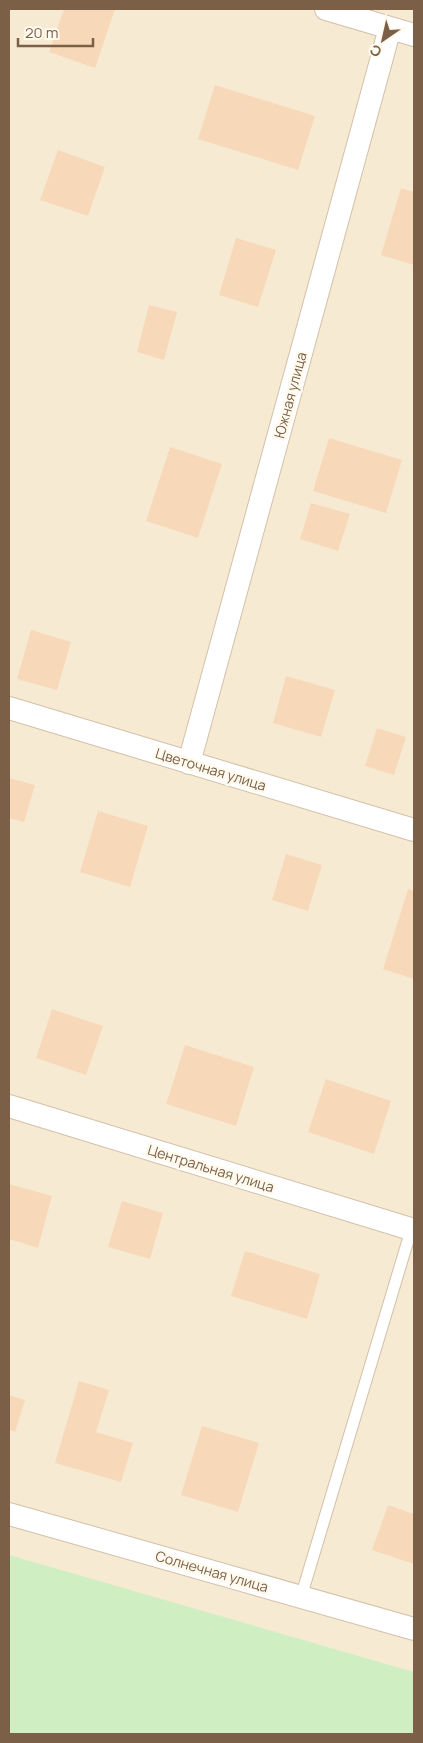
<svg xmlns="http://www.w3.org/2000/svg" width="423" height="1743" font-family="Manrope,sans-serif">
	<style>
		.residential { fill: #f7ead3 }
		.green { fill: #cfeec2 }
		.building { fill: #f7d9ba }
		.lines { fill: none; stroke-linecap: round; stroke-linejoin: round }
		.service-casing { stroke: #d2c0a9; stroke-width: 13 }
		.minor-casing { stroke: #d2c0a9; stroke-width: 24 }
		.service { stroke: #fff; stroke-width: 11 }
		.minor { stroke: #fff; stroke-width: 22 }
		.labels { text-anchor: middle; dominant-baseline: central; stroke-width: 5; stroke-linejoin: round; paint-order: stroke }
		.street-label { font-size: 14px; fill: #7b5f47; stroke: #fffaee }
	</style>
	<rect width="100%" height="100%" fill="#fef7e5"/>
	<!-- residential -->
	<path class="residential" d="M9 9H414V1672L9 1556Z"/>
	<!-- green -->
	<path class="green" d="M9 1555 414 1672V1734H9Z"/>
	<!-- building -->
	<path class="building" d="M64 9H115L95 68 49 52Z
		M215 85 315 116 298 170 198 139Z
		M58 150 105 167 88 216 40 200Z
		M401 188 414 192V265L381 255Z
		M236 238 276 250 258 307 219 295Z
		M149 305 177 312 164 360 137 352Z
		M329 438 402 460 386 513 313 491Z
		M170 447 222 464 198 538 146 521Z
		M311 503 350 514 338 551 300 539Z
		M31 630 71 642 57 690 17 679Z
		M286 676 335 690 321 737 273 723Z
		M377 728 406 737 394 775 365 766Z
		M9 778 35 785 24 822 9 818Z
		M98 811 148 826 130 887 80 872Z
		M286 854 322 865 308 911 272 900Z
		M408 889 414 891V979L383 969Z
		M52 1009 103 1026 86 1075 36 1058Z
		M185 1045 254 1067 236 1126 166 1104Z
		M326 1079 391 1101 374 1154 308 1132Z
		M9 1184 52 1196 38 1248 9 1239Z
		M122 1201 163 1213 150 1259 108 1247Z
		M245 1251 320 1274 307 1319 231 1296Z
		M79 1381 109 1390 96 1432 133 1443 121 1482 55 1463Z
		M9 1395 25 1400 15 1432 9 1430Z
		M202 1426 259 1443 238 1512 181 1495Z
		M388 1505 414 1514V1564L372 1550Z"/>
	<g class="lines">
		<defs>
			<path id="service" d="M301 1597 412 1227"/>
			<path id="minor" d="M326 9 414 35
				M9 708 414 830
				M189 763 390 28
				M9 1106 414 1230
				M9 1514 414 1629"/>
		</defs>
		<!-- service casing -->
		<use href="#service" class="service-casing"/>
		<!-- minor casing -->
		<use href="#minor" class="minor-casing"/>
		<!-- service -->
		<use href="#service" class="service"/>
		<!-- minor -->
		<use href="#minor" class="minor"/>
	</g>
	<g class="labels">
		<!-- street labels -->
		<g class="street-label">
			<text transform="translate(290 395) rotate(-75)">Южная улица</text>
			<text transform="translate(211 769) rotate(17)">Цветочная улица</text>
			<text transform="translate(211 1168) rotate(17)">Центральная улица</text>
			<text transform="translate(212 1571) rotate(16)">Солнечная улица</text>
		</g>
	</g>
	<!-- border -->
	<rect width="423" height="1743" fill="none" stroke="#7b5f47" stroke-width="20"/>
	<!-- north arrow -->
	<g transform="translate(383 40) rotate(214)" stroke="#fffaee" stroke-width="4" paint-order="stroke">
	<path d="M0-4L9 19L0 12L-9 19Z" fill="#7b5f47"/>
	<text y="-8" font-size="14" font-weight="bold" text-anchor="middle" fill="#7b5f47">С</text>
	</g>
	<!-- scale -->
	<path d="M18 38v8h75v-8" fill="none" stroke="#7b5f47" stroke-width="2.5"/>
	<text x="25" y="38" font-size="15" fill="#7b5f47" stroke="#fffaee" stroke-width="4" paint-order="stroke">20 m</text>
</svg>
